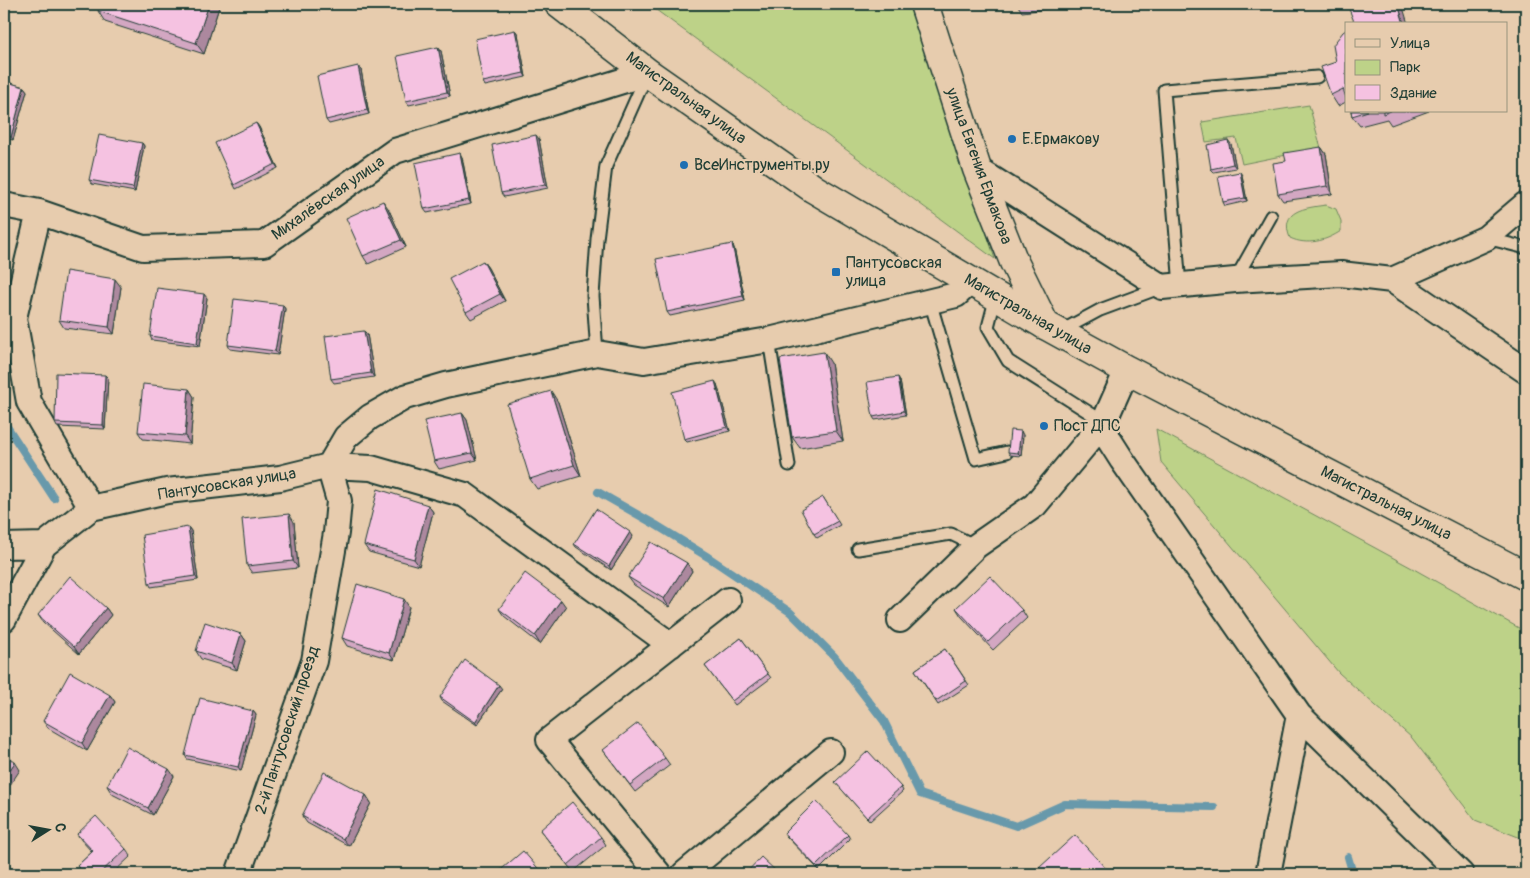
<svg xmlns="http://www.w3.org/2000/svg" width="1530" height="878" font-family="Pangolin,sans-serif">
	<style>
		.green { fill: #bdd288; stroke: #6e885e }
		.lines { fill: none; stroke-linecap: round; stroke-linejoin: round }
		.stream { stroke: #6899ab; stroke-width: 8 }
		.service-casing { stroke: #1f3d34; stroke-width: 15 }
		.minor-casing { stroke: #1f3d34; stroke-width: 28 }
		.secondary-casing { stroke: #1f3d34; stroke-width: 31 }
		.trunk-casing { stroke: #1f3d34; stroke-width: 31 }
		.service { stroke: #e7ccae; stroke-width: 11 }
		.minor { stroke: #e7ccae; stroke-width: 24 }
		.secondary { stroke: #e7ccae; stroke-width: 28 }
		.trunk { stroke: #e7ccae; stroke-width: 28 }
		.wall { fill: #d3a7c2; stroke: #1f3d34 }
		.shaded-wall { fill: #ac889e; stroke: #1f3d34 }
		.building { fill: #f5c2e1; stroke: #1f3d34 }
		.poi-dot { fill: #1f6fb2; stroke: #e7ccae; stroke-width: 2 }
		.labels { text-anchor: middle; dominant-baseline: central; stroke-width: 4.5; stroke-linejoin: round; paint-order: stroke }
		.street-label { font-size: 16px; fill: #1f3d34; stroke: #e7ccae }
		.poi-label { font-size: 16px; fill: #1f3d34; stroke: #e7ccae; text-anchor: start }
	</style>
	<rect width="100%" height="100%" fill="#e7ccae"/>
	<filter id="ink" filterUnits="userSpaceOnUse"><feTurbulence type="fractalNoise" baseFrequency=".02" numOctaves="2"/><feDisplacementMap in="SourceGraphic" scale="10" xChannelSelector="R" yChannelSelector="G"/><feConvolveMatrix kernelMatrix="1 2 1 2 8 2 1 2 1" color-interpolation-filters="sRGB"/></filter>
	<g filter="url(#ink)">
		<!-- green -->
		<path class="green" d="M648 4H913L995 259Z
			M1309 105 1321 148 1242 164 1236 138 1206 142 1202 122Z
			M1326 205 1336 209 1341 221V231C1326 241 1307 246 1290 238 1279 210 1305 208 1326 205Z
			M1156 429 1412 568 1526 632V840L1475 820 1412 738 1339 673 1161 462Z"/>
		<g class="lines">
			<!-- stream -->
			<path class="stream" d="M4 422 54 498
				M598 492 656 525 708 557 790 612 834 656 884 721 920 794 1016 826 1065 804 1214 807
				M1348 857 1353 874"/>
			<defs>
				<path id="service" d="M1486 238 1526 248
					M1235 280 1271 216
					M1180 286 1164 90 1317 77
					M996 296 988 327 1008 361 1104 422
					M930 301 976 459 1007 452
					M1061 331 1100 310 1162 287
					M769 340 789 465
					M597 353 593 296 597 239 606 166 647 74
					M858 549 951 534 976 546"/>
				<path id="minor" d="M977 169 1162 287 1235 280 1341 274 1392 280 1526 371
					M4 205 39 212 143 248 264 244 395 151 648 73
					M39 212 14 318 29 402 91 508
					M1392 280 1486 238 1526 204
					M1104 422 1108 438 1122 460 1299 715 1461 874
					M4 546 44 545
					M4 619 44 545 91 508 167 491 280 478 329 466 346 437 370 417 405 397 446 385 597 353 644 361 769 340 956 295 971 281
					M900 620 976 546 1035 505 1104 422 1127 370
					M238 874 314 661 336 533 339 501 329 466 371 468 465 495 671 645
					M659 874 549 740 728 600
					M684 874 831 752
					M1268 874 1299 715"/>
				<path id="secondary" d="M924 4 977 169 1014 262 1045 325"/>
				<path id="trunk" d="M559 4 648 73 814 189 1045 325 1127 370 1526 576"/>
			</defs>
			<!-- service casing -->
			<use href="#service" class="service-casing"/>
			<!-- minor casing -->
			<use href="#minor" class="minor-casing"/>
			<!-- secondary casing -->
			<use href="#secondary" class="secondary-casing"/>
			<!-- trunk casing -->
			<use href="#trunk" class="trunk-casing"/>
			<!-- service -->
			<use href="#service" class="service"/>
			<!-- minor -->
			<use href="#minor" class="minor"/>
			<!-- secondary -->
			<use href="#secondary" class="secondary"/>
			<!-- trunk -->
			<use href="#trunk" class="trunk"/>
		</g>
		<!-- wall -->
		<path class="wall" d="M220 4 204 54 105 22 98 11Z
			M1017 4H1054L1055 8 1022 12Z
			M515 30 518 34 526 77 485 86 483 82Z
			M1346 30V102L1338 106 1331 95 1336 62Z
			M438 47 441 51 450 96 409 105 406 101Z
			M361 70 369 114 329 124 326 120Z
			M4 81 24 87 27 91 13 140 4 138Z
			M1351 111H1429L1391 125 1387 119 1360 126 1352 116Z
			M256 123 259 127 278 168 236 189 234 185Z
			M539 139 548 188 504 197 501 193Z
			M142 143 144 146 135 192 92 184 89 180Z
			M1231 144 1236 168 1214 172 1211 169Z
			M1321 147 1326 154 1332 194 1283 201 1278 194 1286 161Z
			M462 157 471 204 427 213 424 209Z
			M1242 175 1247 201 1225 206 1223 202Z
			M388 208 406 247 368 264 363 256Z
			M732 244 734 248 745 300 670 316 667 312Z
			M483 261 488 268 505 301 471 319 466 312Z
			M121 287 114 334 64 328 59 320Z
			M207 298 200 346 152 340 150 336Z
			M283 305 285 309 278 355 230 349 228 345Z
			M364 331 367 334 374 377 334 383 331 379Z
			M831 363 843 441 800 448 792 437Z
			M898 377 900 381 906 415 875 420 873 417Z
			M108 378 105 429 57 427 55 423Z
			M717 384 730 431 687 442 684 439Z
			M189 389 194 397 190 444 143 439 138 432Z
			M558 402 581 476 537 489 530 479Z
			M462 413 467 420 477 460 439 469 434 461Z
			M1023 435 1021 456 1010 455 1008 452Z
			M823 497 840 525 817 538 814 534Z
			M428 505 433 512 419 566 369 552 364 545Z
			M294 522 298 568 252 573 247 566Z
			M188 527 191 531 198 580 151 587 149 583Z
			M633 536 611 570 576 547 574 544Z
			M687 563 692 571 669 607 634 585 628 577Z
			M409 607 394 660 347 646 342 638Z
			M566 607 540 644 504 616 499 609Z
			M106 608 111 615 79 654 43 622 38 615Z
			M956 608 1022 610 1027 618 993 650 961 616Z
			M241 634 246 641 237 670 201 659 196 651Z
			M741 638 771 678 735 705 705 666Z
			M945 649 969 685 938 705 915 670Z
			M502 689 477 725 442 701 440 697Z
			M110 695 115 702 87 751 48 728 43 721Z
			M253 711 256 715 241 771 187 759 185 755Z
			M603 750 665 758 670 765 635 792Z
			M174 776 153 815 112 794 107 786Z
			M835 782 901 787 903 791 870 821Z
			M366 795 371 803 349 846 307 823 302 816Z
			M540 830 601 837 606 845 573 872Z
			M784 833 848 835 850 839 819 870 787 837Z
			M77 834 126 849 131 856 112 874H83L77 866 92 852 82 841Z"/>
		<!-- shaded-wall -->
		<path class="shaded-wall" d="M209 4H220L204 54 196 43Z
			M1398 4H1402L1408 24H1404Z
			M515 30 518 34 526 77 524 73Z
			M438 47 441 51 450 96 447 92Z
			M358 66 361 70 369 114 367 110Z
			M24 87 27 91 13 140 11 137Z
			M256 123 259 127 278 168 275 164Z
			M536 135 539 139 548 188 545 184Z
			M1228 140 1231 144 1236 168 1233 164Z
			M142 143 144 146 135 192 133 188Z
			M1321 147 1326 154 1332 194 1327 186Z
			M460 153 462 157 471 204 469 200Z
			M1240 172 1242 175 1247 201 1245 198Z
			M383 201 388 208 406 247 401 240Z
			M732 244 734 248 745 300 743 296Z
			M483 261 488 268 505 301 500 294Z
			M115 279 121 287 114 334 109 327Z
			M204 294 207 298 200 346 197 343Z
			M283 305 285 309 278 355 275 351Z
			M364 331 367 334 374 377 371 373Z
			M824 352 831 363 843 441 836 431Z
			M105 375 108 378 105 429 103 425Z
			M898 377 900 381 906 415 904 411Z
			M715 381 717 384 730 431 727 427Z
			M189 389 194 397 190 444 185 436Z
			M551 391 558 402 581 476 574 465Z
			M462 413 467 420 477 460 472 453Z
			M1021 431 1023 435 1021 456 1018 453Z
			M428 505 433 512 419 566 414 559Z
			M289 514 294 522 298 568 293 561Z
			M188 527 191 531 198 580 195 576Z
			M630 532 633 536 611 570 609 566Z
			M687 563 692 571 669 607 664 599Z
			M404 599 409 607 394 660 389 653Z
			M561 600 566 607 540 644 535 636Z
			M106 608 111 615 79 654 74 647Z
			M241 634 246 641 237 670 232 663Z
			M499 685 502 689 477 725 475 722Z
			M110 695 115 702 87 751 82 743Z
			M253 711 256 715 241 771 238 767Z
			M15 762 20 770 4 794V779Z
			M169 769 174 776 153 815 148 808Z
			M366 795 371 803 349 846 343 839Z"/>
		<!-- building -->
		<path class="building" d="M100 4H209L196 43 98 11Z
			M1347 4H1398L1404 24H1355Z
			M515 30 524 73 483 82 475 39Z
			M1346 30V98L1343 89 1331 95 1321 67 1336 62 1333 45 1343 32Z
			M438 47 447 92 406 101 397 56Z
			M358 66 367 110 326 120 317 76Z
			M4 81 24 87 11 137 4 135Z
			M1351 111H1368L1352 116Z
			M1383 111H1391L1383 114Z
			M256 123 275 164 234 185 215 143Z
			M99 135 142 143 133 188 89 180Z
			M536 135 545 184 501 193 492 145Z
			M1228 140 1233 164 1211 169 1207 145Z
			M1321 147 1327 186 1278 194 1273 163 1286 161 1284 153Z
			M460 153 469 200 424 209 415 163Z
			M1240 172 1245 198 1223 202 1218 176Z
			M383 201 401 240 363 256 346 218Z
			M732 244 743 296 667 312 656 259Z
			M483 261 500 294 466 312 449 279Z
			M66 271 115 279 109 327 59 320Z
			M157 288 204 294 197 343 150 336Z
			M234 299 283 305 275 351 228 345Z
			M364 331 371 373 331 379 325 336Z
			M824 352 836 431 792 437 780 359Z
			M56 373 105 375 103 425 55 423Z
			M898 377 904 411 873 417 867 382Z
			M715 381 727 427 684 439 672 392Z
			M143 384 189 389 185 436 138 432Z
			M551 391 574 465 530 479 507 404Z
			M462 413 472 453 434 461 424 421Z
			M1010 430 1021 431 1018 453 1008 452Z
			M378 489 428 505 414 559 364 545Z
			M823 497 838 521 814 534 801 510Z
			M596 509 630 532 609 566 574 544Z
			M289 514 293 561 247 566 242 519Z
			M188 527 195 576 149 583 142 535Z
			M651 542 687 563 664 599 628 577Z
			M525 573 561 600 535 636 499 609Z
			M70 576 106 608 74 647 38 615Z
			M990 576 1022 610 988 642 956 608Z
			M357 584 404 599 389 653 342 638Z
			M205 622 241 634 232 663 196 651Z
			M741 638 768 674 732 701 705 666Z
			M945 649 966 681 936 701 915 670Z
			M465 660 499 685 475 722 440 697Z
			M70 672 110 695 82 743 43 721Z
			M200 698 253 711 238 767 185 755Z
			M638 723 665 758 630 785 603 750Z
			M127 747 169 769 148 808 107 786Z
			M868 751 901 787 867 818 835 782Z
			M4 755 15 762 4 779Z
			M324 772 366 795 343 839 302 816Z
			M816 801 848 835 816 866 784 833Z
			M572 802 601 837 568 865 540 830Z
			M96 816 126 849 99 874H85L77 866 93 851 77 834Z
			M1075 835 1109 872 1107 874H1045L1039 868Z
			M523 851 543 874H496Z
			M761 857 779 874H745Z
			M284 868 295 874H281Z"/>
	</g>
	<!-- markers -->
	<g class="poi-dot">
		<circle cx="1012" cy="139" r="5"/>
		<circle cx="684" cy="165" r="5"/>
		<rect x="831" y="267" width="10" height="10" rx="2.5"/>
		<circle cx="1044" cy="426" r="5"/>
	</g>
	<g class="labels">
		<!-- street labels -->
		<g class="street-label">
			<text transform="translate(686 98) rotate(36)">Магистральная улица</text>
			<text transform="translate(979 166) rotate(70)">улица Евгения Ермакова</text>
			<text transform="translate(328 198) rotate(-35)">Михалёвская улица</text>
			<text transform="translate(1028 314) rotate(30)">Магистральная улица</text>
			<text transform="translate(227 484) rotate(-9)">Пантусовская улица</text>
			<text transform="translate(1386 503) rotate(27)">Магистральная улица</text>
			<text transform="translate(287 730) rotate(-72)">2-й Пантусовский проезд</text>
		</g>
		<!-- poi labels -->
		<g class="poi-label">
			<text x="1022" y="139">Е.Ермакову</text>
			<text x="694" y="165">ВсеИнструменты.ру</text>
			<text x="846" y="263">Пантусовская<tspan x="846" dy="18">улица</tspan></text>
			<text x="1054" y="426">Пост ДПС</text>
		</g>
	</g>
	<!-- margin -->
	<rect width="1530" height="878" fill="none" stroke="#e7ccae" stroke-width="20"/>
	<rect x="10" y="10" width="1510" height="858" fill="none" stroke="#1f3d34" stroke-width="2" filter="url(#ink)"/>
	<!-- legend -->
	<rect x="1345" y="22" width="162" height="90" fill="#e7ccae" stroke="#97937d"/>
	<rect x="1355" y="39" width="25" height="8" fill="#e7ccae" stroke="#97937d"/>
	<text x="1390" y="48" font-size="15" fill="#1f3d34">Улица</text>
	<rect x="1355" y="60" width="25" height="15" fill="#bdd288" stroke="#97937d"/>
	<text x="1390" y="72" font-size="15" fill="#1f3d34">Парк</text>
	<rect x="1355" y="85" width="25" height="15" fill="#f5c2e1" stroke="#97937d"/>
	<text x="1390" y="98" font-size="15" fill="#1f3d34">Здание</text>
	<!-- north arrow -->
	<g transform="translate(48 830) rotate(79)" stroke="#e7ccae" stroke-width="4" paint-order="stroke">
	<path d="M0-4L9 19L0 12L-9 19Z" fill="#1f3d34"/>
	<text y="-8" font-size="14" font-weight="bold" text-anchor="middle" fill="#1f3d34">С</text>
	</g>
</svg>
